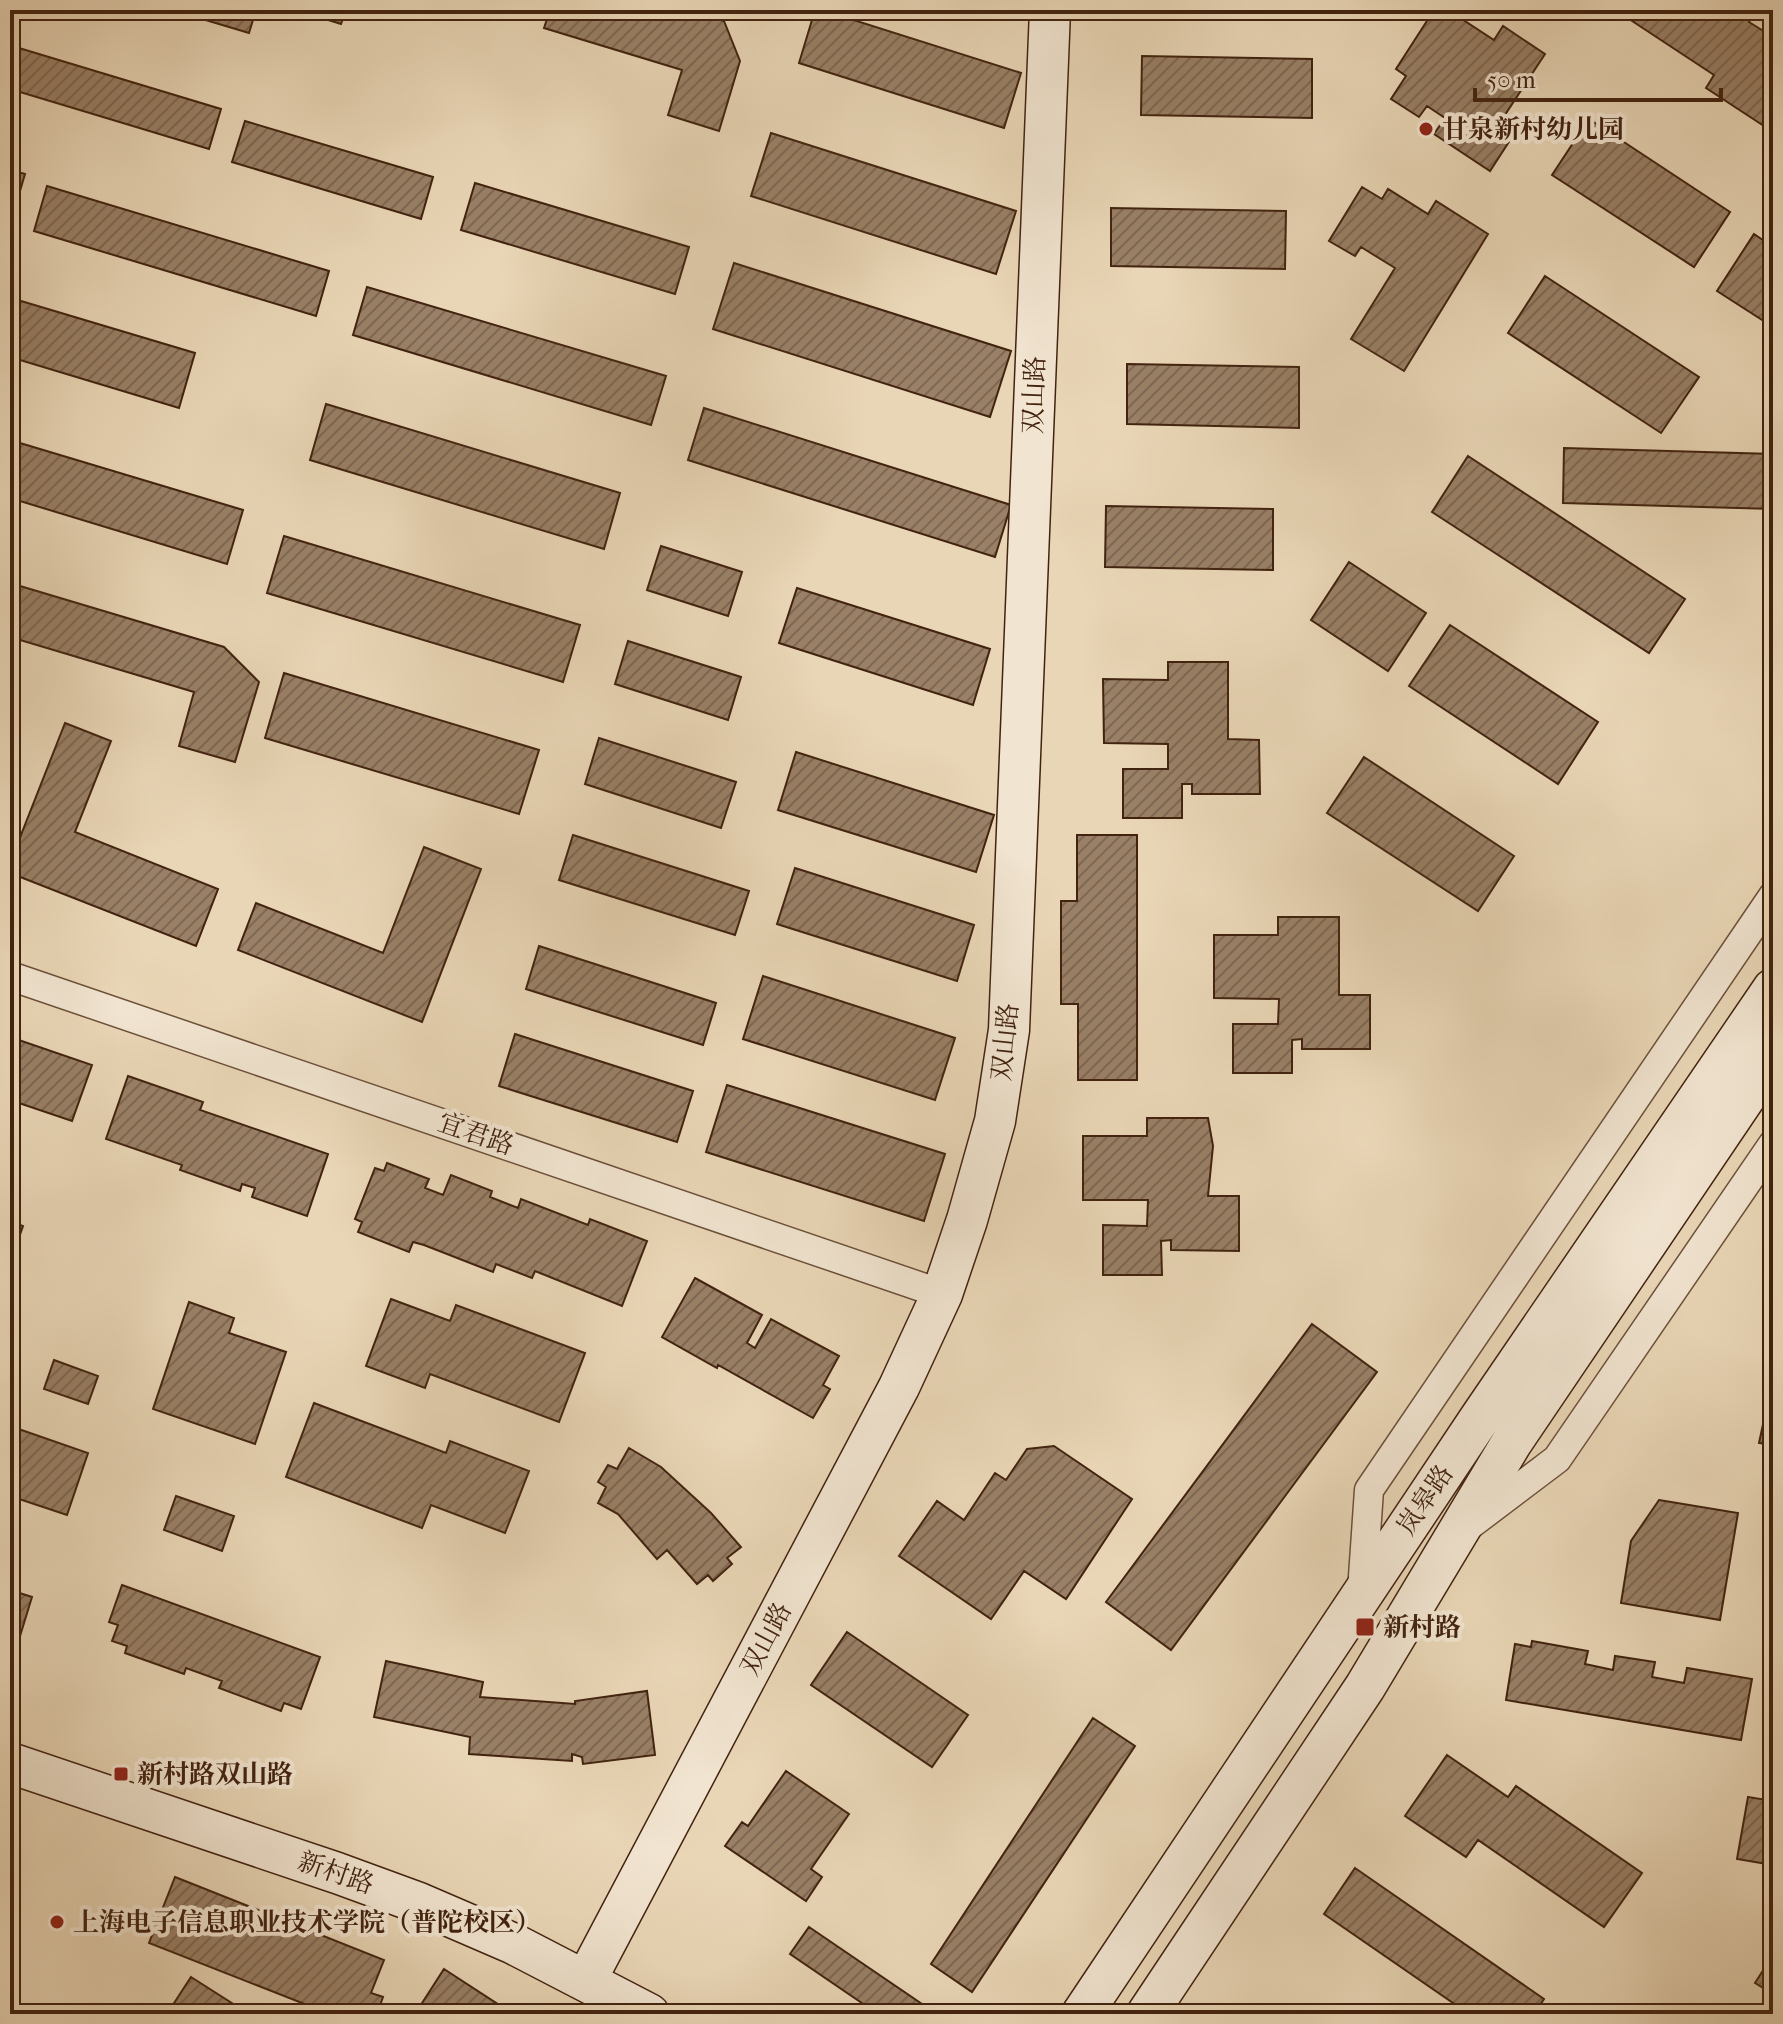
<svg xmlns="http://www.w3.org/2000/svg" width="1783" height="2024" font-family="'IM FELL French Canon','Noto Serif SC',serif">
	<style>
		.building { fill: url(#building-hatch); stroke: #422310; stroke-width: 2 }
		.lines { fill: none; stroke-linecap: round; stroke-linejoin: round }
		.street-casing { stroke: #6c503a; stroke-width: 31 }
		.secondary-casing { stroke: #422310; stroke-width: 43 }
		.street { stroke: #f1e4d0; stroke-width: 28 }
		.secondary { stroke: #f1e4d0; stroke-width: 40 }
		.poi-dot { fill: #8f2418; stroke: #f1e4d0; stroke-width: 3 }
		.labels { text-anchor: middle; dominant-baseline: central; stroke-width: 8; stroke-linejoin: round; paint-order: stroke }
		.poi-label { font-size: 26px; font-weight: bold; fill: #422310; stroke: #f1e4d0; text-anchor: start }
		.street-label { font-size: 26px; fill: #422310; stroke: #f1e4d0 }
	</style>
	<defs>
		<pattern id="building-hatch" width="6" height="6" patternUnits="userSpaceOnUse" patternTransform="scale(2)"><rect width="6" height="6" fill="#998066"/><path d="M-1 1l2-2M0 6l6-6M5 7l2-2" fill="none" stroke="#7e6853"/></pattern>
	</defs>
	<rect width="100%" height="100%" fill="#e9d6b6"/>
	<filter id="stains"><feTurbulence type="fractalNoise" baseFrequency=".0025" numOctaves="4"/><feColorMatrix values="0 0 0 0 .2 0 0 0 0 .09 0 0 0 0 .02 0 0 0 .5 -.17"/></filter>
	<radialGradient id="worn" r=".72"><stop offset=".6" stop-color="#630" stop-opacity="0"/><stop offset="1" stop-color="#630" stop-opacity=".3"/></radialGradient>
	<!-- building -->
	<path class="building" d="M172 10H256L249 33Z
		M296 10H346L341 24Z
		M550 10H688L724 21 740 61 719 131 668 115 682 70 544 28Z
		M815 10H822L1021 73 1004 128 799 63Z
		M1434 10H1448L1494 40 1503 26 1545 54 1499 124 1514 134 1490 171 1434 134 1445 118 1427 106 1419 117 1391 99 1406 76 1396 69Z
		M1626 10H1742L1752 17 1749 22 1773 37V132L1706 88 1714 75 1623 15Z
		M19 48 221 109 209 149 10 89V78Z
		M1142 56 1312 59V118L1141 115Z
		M1589 119 1730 212 1694 267 1552 175Z
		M245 121 433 177 421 219 232 162Z
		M771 133 1016 211 996 274 751 196Z
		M10 170 25 174 10 225Z
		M475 183 689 247 675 294 461 230Z
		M47 186 329 271 316 316 34 231Z
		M1362 187 1382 199 1388 189 1428 214 1436 201 1488 234 1404 371 1351 339 1395 268 1361 247 1355 256 1329 241Z
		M1111 208 1286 211 1285 269 1111 266Z
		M1754 234 1773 247V327L1717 291Z
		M734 263 1011 351 990 417 713 329Z
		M1545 276 1699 377 1661 433 1508 333Z
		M367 287 666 376 651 425 353 335Z
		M11 298 195 353 179 408 10 357Z
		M1127 364 1299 367V428L1127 424Z
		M326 404 620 493 604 549 310 460Z
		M704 408 1011 505 995 557 688 460Z
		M10 440 243 510 227 564 10 498Z
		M1564 448 1773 454V509L1563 503Z
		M1468 456 1685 599 1649 653 1432 512Z
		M1106 506 1273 509V570L1105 567Z
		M284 536 580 625 563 682 267 593Z
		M661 546 742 572 728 616 647 590Z
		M1349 562 1426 613 1388 671 1311 620Z
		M10 583 224 647 259 682 235 762 179 746 194 692 10 637Z
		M797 588 990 649 973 705 779 643Z
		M1450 625 1598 722 1558 784 1409 686Z
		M628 641 741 677 728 720 615 684Z
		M1168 662H1228V739L1259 740 1260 794H1192V784H1182V818H1123V769H1168V744L1104 743 1103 679 1168 680Z
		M284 673 539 750 519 814 265 738Z
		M65 723 111 741 75 832 218 889 196 946 10 873V863Z
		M599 738 736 782 721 828 585 784Z
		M796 752 994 815 976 872 778 810Z
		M1364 757 1514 856 1478 911 1327 813Z
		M573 835 749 891 735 935 559 880Z
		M1077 835H1137V1080H1078V1004H1061V901H1077Z
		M424 847 481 869 422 1022 238 950 256 903 383 953Z
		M795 868 974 925 957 981 777 924Z
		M1278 917H1339V995H1370V1049H1302V1039L1292 1040V1073H1233V1024H1278L1279 999 1214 998V935H1278Z
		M539 946 716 1003 703 1045 526 989Z
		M763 976 955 1038 935 1100 743 1039Z
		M515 1034 693 1091 677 1142 499 1086Z
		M10 1037 92 1065 72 1121 10 1100Z
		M128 1076 203 1102 200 1110 328 1154 307 1216 252 1197 255 1188 242 1184 240 1191 180 1170 182 1165 106 1139Z
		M727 1085 945 1154 924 1221 706 1152Z
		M1147 1118H1208L1213 1146 1208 1196H1239V1251L1171 1250V1240L1161 1241 1162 1275H1103V1225L1147 1226 1148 1200H1083V1136H1147Z
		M387 1163 429 1179 425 1188 443 1195 451 1175 492 1191 490 1197 518 1208 521 1199 588 1225 590 1219 647 1241 622 1306 535 1271 532 1278 496 1264 493 1272 424 1245 413 1242 409 1252 358 1232 362 1222 355 1219 375 1168 384 1171Z
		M10 1221 23 1226 10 1263Z
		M695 1278 762 1315 747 1343 755 1348 771 1319 839 1356 823 1385 830 1389 813 1418 718 1365 717 1368 662 1337Z
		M391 1299 450 1321 456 1305 585 1353 559 1422 430 1374 425 1388 366 1366Z
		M189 1302 234 1318 229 1333 286 1352 255 1444 153 1409Z
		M1312 1324 1377 1372 1171 1650 1106 1602Z
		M54 1360 98 1376 88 1404 44 1389Z
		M1773 1378V1445L1759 1443Z
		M314 1403 446 1453 450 1441 529 1471 505 1533 431 1505 422 1528 286 1477Z
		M10 1426 88 1453 67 1515 10 1496Z
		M1054 1446 1132 1499 1066 1599 1024 1571 991 1619 899 1556 937 1501 964 1520 995 1473 1006 1480 1027 1449Z
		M629 1448 661 1467 711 1513 741 1547 727 1558 732 1564 713 1581 708 1575 697 1584 667 1550 657 1559 618 1514 598 1503 606 1487 598 1482 608 1465 617 1469Z
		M176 1496 234 1516 222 1551 164 1530Z
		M1659 1500 1738 1513 1720 1620 1621 1603 1631 1541Z
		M122 1585 320 1657 301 1709 284 1703 281 1711 219 1688 222 1681 186 1668 184 1674 125 1653 127 1646 112 1641 118 1625 109 1622Z
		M10 1590 32 1597 13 1659 10 1658Z
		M847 1632 968 1715 932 1767 811 1685Z
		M1532 1641 1588 1651 1585 1664 1613 1670 1615 1656 1655 1662 1652 1677 1684 1683 1687 1668 1752 1679 1741 1740 1506 1700 1515 1644 1531 1647Z
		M386 1661 483 1682 480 1697 575 1704V1701L647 1691 655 1755 583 1764 582 1757 572 1754V1761L469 1754 470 1737 374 1717Z
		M1093 1718 1135 1746 972 1992 931 1964Z
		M1447 1755 1508 1797 1516 1786 1642 1873 1604 1927 1478 1840 1466 1857 1405 1816Z
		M786 1771 849 1814 811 1869 822 1877 806 1901 725 1846 742 1822 748 1826Z
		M1748 1797 1773 1801V1865L1737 1859Z
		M1355 1868 1544 1999 1534 2014H1469L1324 1914Z
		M175 1877 384 1960 371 1993 383 1997 377 2014H330L149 1943Z
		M809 1927 922 2004 915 2014H878L790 1954Z
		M1773 1955V1994L1755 1983Z
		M444 1969 513 2014H415Z
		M191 1977 249 2014H167Z"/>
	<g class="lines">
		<defs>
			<path id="street" d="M10 976 942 1294
				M1471 1524 1557 1459 1773 1144
				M1362 1591 1369 1490 1773 896"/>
			<path id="secondary" d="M10 1763 337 1873 419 1903 514 1944 649 2014
				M586 1980 899 1387 942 1294 967 1220 995 1121 1009 1030 1050 10
				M1082 2014 1480 1418 1773 989
				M1147 2014 1365 1687 1512 1442 1773 1056"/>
		</defs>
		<!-- street casing -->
		<use href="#street" class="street-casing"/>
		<!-- secondary casing -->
		<use href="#secondary" class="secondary-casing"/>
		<!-- street -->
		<use href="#street" class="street"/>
		<!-- secondary -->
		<use href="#secondary" class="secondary"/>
	</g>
	<!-- markers -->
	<g class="poi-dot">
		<circle cx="1426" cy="129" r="8"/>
		<rect x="1355" y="1617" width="20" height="20" rx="4"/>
		<rect x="113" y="1766" width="16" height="16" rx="4"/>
		<circle cx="57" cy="1922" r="8"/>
	</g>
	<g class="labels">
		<!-- poi labels -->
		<g class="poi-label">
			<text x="1442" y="129">甘泉新村幼儿园</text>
			<text x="1383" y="1627">新村路</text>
			<text x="137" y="1774">新村路双山路</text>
			<text x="73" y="1922">上海电子信息职业技术学院（普陀校区）</text>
		</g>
		<!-- street labels -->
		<g class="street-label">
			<text transform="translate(1034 395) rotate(-88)">双山路</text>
			<text transform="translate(1005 1042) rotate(-84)">双山路</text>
			<text transform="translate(476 1134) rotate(19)">宜君路</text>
			<text transform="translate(1425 1500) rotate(-56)">岚皋路</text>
			<text transform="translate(766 1639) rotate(-62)">双山路</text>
			<text transform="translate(336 1873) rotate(19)">新村路</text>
		</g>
	</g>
	<!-- margin -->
	<rect width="1783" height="2024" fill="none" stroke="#e9d6b6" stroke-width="40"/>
	<rect x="12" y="12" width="1759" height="2000" fill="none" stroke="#422310" stroke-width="4"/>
	<rect x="20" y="20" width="1743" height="1984" fill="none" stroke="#422310" stroke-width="2"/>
	<!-- scale -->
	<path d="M1475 88v12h246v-12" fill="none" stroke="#422310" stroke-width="4"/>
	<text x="1487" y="88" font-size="24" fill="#422310" stroke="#f1e4d0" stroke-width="6" paint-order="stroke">50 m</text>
	<rect width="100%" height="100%" filter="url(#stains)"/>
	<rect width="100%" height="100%" fill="url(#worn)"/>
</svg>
